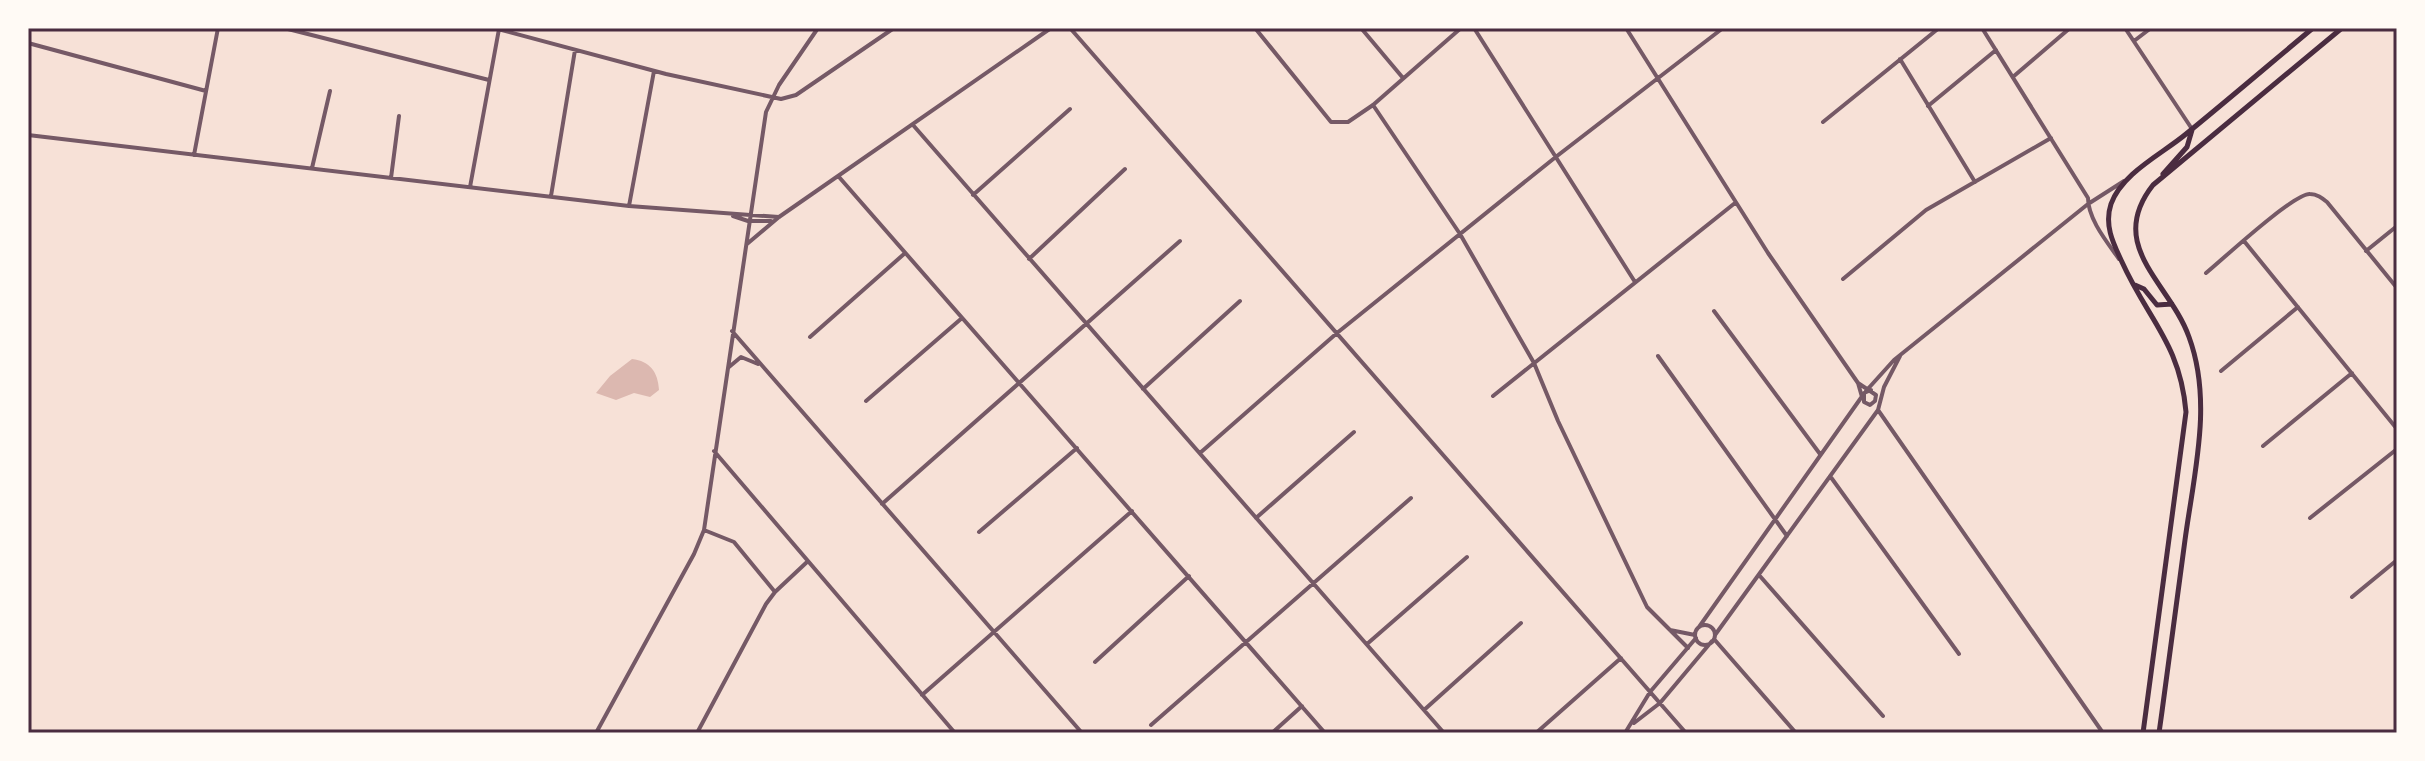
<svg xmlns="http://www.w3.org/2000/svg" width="2425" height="761" font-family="'Fira Sans Condensed',sans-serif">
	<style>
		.water { fill: #dcb8b0 }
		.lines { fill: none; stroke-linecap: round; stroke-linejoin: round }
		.minor { stroke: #755966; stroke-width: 4 }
		.secondary { stroke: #4a2c40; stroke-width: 5 }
		.neatline { fill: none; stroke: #4a2c40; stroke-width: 3 }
	</style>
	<rect width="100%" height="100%" fill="#f7e1d7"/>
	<!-- water -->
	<path class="water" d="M632 359C650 361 658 372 659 390L650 397 634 393 616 400 596 393 610 376Z"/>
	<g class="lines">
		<!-- minor -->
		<path class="minor" d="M284 28 489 80
			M494 28 666 74 781 99 796 95 894 28
			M1070 28 1686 733
			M1255 28 1331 122H1348L1373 105 1461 28
			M1361 28 1403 78
			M1474 28 1635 282
			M1626 28 1768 253 1858 383
			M1982 28 2088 198C2088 219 2107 242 2119 259
			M2125 28 2192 129
			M2134 41 2151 28
			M28 43 206 91
			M1900 59 1975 182
			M2014 76 2070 28
			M1373 105 1460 234 1534 363 1558 421 1647 607 1688 648
			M1928 106 1996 50
			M1823 122 1939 28
			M913 125 1444 733
			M28 135 629 206 779 217
			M194 155 218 28
			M312 168 330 91
			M839 177 1325 733
			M391 178 399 116
			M470 187 499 29
			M973 195 1070 109
			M551 196 575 50
			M629 206 654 71
			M733 216 748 221H771
			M2244 241 2397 429
			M747 244 779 217 1051 28
			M2366 251 2397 226
			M1029 259 1125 169
			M2206 273C2223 259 2294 193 2310 194 2317 194 2322 198 2327 202L2397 288
			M1843 279 1926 210 2051 138
			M1714 311 1820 454
			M732 331 1082 733
			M810 337 904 254
			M1658 356 1787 536
			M729 367 741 357 758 364
			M2221 371 2298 307
			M1143 389 1240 301
			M1866 391 1894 360 2088 204 2124 181
			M1493 396 1735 203
			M1862 397 1858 383 1876 395 1875 401 1870 405 1864 402V393L1871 390
			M866 401 962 318
			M1878 410 2103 733
			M2263 446 2352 373
			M714 451 955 733
			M1200 453 1337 333 1557 156 1723 28
			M1830 476 1959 654
			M882 504 1180 241
			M1256 518 1354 432
			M2310 518 2397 449
			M704 530 734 542 775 592
			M979 532 1077 448
			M1759 575 1883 716
			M2352 597 2397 560
			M1695 635a10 10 0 1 1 20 0a10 10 0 1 1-20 0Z
			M1699 627 1863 395
			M1670 630 1695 635
			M1715 635 1878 410 1884 387 1900 356
			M1714 639 1796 733
			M1367 644 1467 557
			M1095 662 1189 576
			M922 695 1132 511
			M1424 710 1521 623
			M1634 723 1660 703 1712 641
			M1151 725 1411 498
			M596 733 694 554 704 530 766 112 779 85 818 28
			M697 733 766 604 775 592 807 562
			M1272 733 1302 706
			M1536 733 1621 658
			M1625 733 1650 692 1696 638"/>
		<!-- secondary -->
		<path class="secondary" d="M2163 174 2187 147 2192 130
			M2135 285 2144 289 2157 305 2172 304
			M2143 733 2186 412C2180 343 2148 320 2122 262 2113 243 2104 225 2111 204 2122 173 2162 154 2186 134 2229 99 2271 63 2313 28
			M2159 733C2168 669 2176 605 2185 540 2194 473 2213 402 2189 337 2170 283 2105 246 2153 185L2342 28"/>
	</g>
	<!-- border -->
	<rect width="2425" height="761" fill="none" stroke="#fffaf5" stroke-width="60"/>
	<rect x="30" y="30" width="2365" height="701" class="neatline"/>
</svg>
